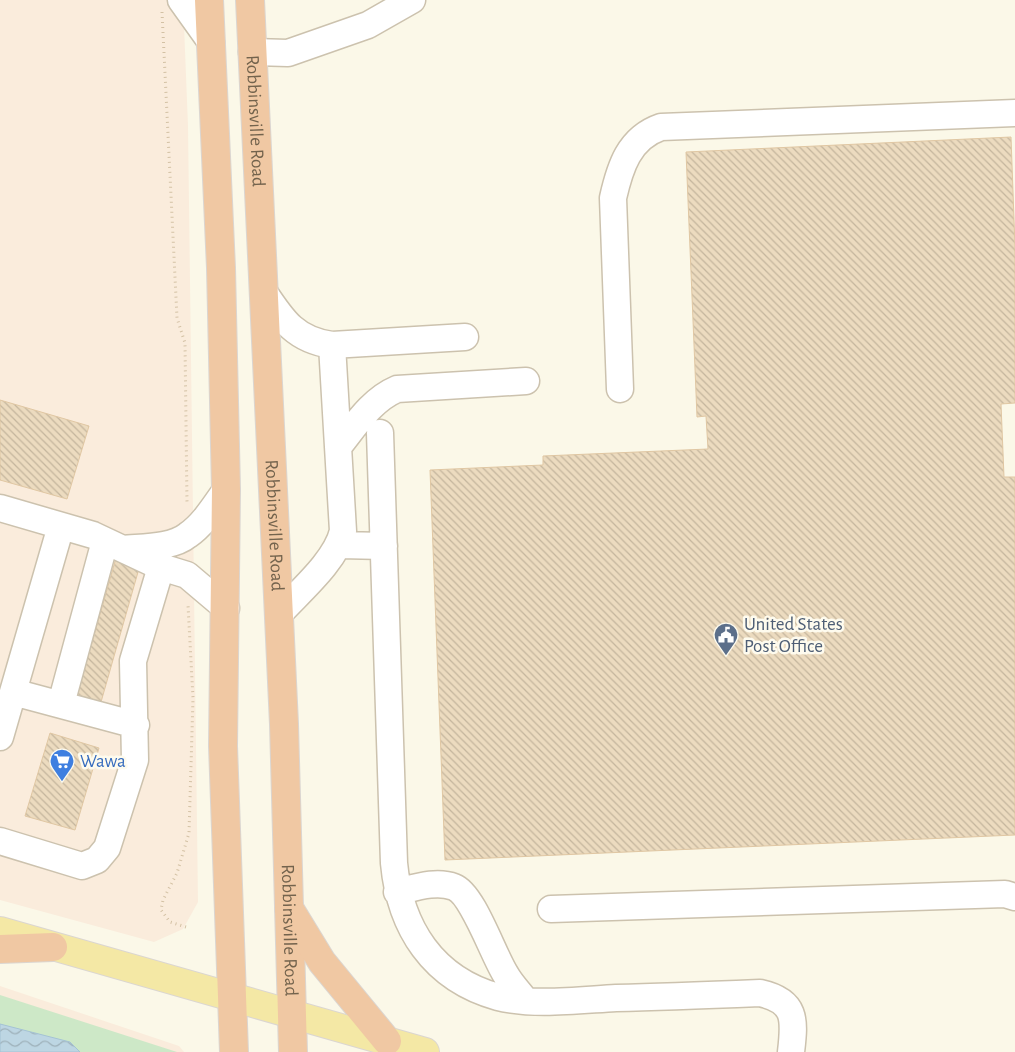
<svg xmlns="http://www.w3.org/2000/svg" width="1015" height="1052" font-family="'Alegreya Sans',sans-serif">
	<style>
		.commercial { fill: #faecdc }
		.grass { fill: #cde8c7 }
		.water { fill: url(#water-waves); stroke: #a4c2d4 }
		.building { fill: url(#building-back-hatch); stroke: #e0c7a3 }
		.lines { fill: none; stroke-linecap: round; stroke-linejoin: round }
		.minor-casing { stroke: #ccc2ae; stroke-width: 29 }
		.major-casing { stroke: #dbd6d1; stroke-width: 30 }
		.highway-casing { stroke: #dbd6d1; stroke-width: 30 }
		.path { stroke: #d3c1a4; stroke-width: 3; stroke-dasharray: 1 4; stroke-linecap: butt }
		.minor { stroke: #fff; stroke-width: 26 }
		.major { stroke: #f4e8a5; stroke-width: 28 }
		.highway { stroke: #f0c8a3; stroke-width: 28 }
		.labels { text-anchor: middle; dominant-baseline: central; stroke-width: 5; stroke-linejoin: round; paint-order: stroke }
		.street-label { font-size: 19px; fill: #73634d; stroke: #fefbee }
		.service-label { font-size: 19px; fill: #4e5e75; stroke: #fefbee; text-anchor: start }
		.shop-label { font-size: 19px; fill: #366cbe; stroke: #fefbee; text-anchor: start }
	</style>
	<defs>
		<pattern id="water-waves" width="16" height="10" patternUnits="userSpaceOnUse" patternTransform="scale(1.25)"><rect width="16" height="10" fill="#bdd6e3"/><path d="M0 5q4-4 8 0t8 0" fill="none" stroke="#9eb1ba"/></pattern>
		<pattern id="building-back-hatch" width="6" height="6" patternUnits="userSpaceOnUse" patternTransform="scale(1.25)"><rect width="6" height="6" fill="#ecdbbf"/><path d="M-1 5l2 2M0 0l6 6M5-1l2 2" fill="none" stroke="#c4b59d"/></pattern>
	</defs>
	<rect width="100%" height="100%" fill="#fbf8e8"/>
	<!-- commercial -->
	<path class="commercial" d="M0 0H183L188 126 198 902 183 929 154 942 0 900Z
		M0 986 179 1046 184 1052H0Z"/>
	<!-- grass -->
	<path class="grass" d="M0 995 177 1052H0Z"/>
	<!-- water -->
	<path class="water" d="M0 1024 70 1042 80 1052H0Z"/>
	<!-- building -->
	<path class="building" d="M1011 137 1015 247V403L1001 404 1004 477H1015V835L445 860 430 470 543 465V456L708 449 706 416 697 417 686 152Z
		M0 400 89 426 67 499 0 480Z
		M116 558 140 565 101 702 77 695Z
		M50 733 99 748 75 830 25 816Z"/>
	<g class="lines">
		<defs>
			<path id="minor" d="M181 0 211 42
				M252 52 288 53 368 25 412 0
				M264 292C283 321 296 340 332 345L465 337
				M620 389 613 198C620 167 629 138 661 127L1015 113
				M380 433 394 863C400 928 433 979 498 997 533 1006 580 1000 616 998 664 997 712 995 760 993 796 1001 795 1019 791 1052
				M338 447C355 426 371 400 397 389L526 381
				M0 508 93 535 161 567 187 575 226 608
				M340 545 384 546
				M123 549C143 547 172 548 188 535 204 524 215 505 226 490
				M279 614C300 591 336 561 343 531L332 345
				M13 692 136 725
				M61 704 105 541
				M0 737 61 526
				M0 841 82 866 97 860 107 848 135 760 133 661 161 567
				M397 892C414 888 436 880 454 887 473 894 493 955 506 975 511 984 519 992 525 1000
				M551 909 1005 894 1015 897"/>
			<path id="major" d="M0 931 425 1052"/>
			<g id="highway">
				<path d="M209 0 221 268 226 490 223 746 234 1052"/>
				<path id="s1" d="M250 0 284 724 293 1052"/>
				<path d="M289 908 322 962 387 1041"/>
				<path d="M0 949 53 947"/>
			</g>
		</defs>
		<!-- minor casing -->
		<use href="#minor" class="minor-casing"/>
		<!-- major casing -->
		<use href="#major" class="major-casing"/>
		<!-- highway casing -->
		<use href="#highway" class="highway-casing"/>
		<!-- path -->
		<path class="path" d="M162 12 177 318 185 343 187 504
			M186 927 170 922 161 910 163 900 177 873 189 833 193 698 188 605"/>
		<!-- minor -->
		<use href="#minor" class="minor"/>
		<!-- major -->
		<use href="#major" class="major"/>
		<!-- highway -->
		<use href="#highway" class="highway"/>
	</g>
	<!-- icons -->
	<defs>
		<symbol id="civic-pin" viewBox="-11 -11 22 30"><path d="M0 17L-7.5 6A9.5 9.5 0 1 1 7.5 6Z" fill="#5c6f8a" stroke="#fefbee"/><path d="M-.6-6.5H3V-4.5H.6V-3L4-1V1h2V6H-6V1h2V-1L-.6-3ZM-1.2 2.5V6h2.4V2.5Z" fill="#fff"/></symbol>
		<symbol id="supermarket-pin" viewBox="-11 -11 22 30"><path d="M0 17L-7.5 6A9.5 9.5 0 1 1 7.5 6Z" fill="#3f7fe0" stroke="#fefbee"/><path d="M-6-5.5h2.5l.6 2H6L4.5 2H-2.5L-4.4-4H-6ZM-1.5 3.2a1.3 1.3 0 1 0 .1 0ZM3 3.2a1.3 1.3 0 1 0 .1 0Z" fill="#fff"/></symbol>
	</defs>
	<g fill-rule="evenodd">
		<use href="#civic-pin" x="712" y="621" width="28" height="38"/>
		<use href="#supermarket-pin" x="48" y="747" width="28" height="38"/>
	</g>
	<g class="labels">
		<!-- street labels -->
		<g class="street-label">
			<text stroke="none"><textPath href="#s1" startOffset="121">Robbinsville Road</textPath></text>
			<text stroke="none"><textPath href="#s1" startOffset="526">Robbinsville Road</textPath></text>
			<text stroke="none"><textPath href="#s1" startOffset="931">Robbinsville Road</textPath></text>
		</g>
		<!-- service labels -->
		<g class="service-label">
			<text x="744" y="624">United States<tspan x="744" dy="22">Post Office</tspan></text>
		</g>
		<!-- shop labels -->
		<g class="shop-label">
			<text x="80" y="761">Wawa</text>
		</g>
	</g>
</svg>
